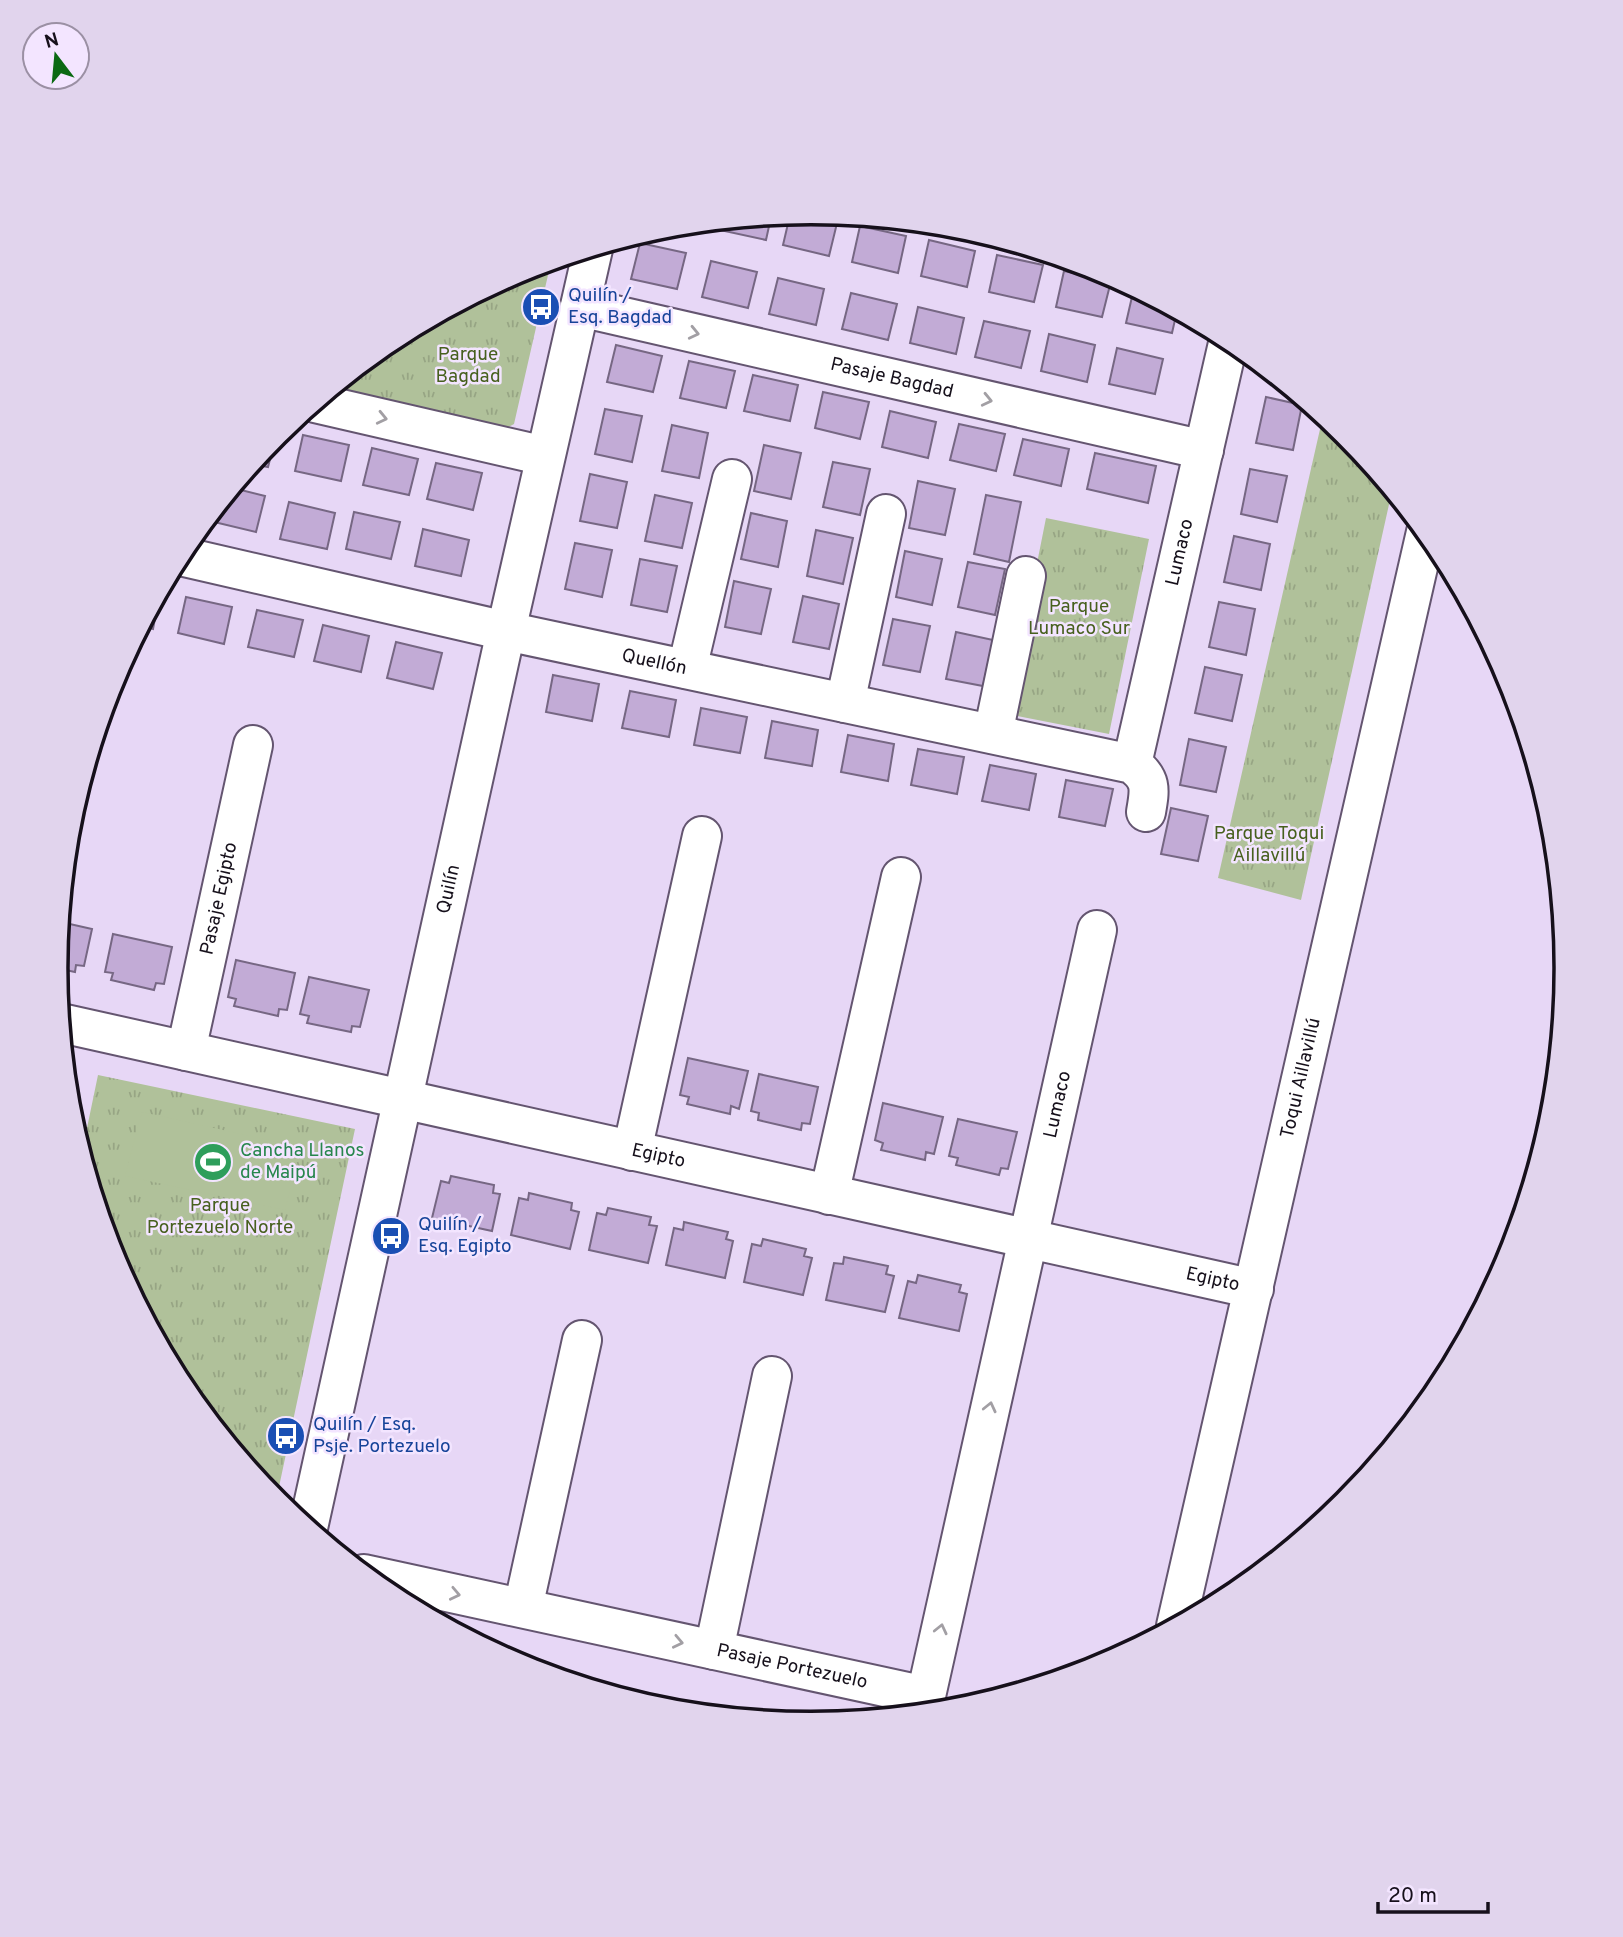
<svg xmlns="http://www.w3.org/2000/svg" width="1623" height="1937" font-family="Overpass,sans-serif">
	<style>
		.grass { fill: url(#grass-tufts) }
		.pitch { fill: #b0c19a }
		.building { fill: #c2abd6; stroke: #766783; stroke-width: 2 }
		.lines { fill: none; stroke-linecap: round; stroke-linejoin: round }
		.minor-casing { stroke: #645570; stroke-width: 42 }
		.minor { stroke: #fff; stroke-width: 38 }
		.oneway { stroke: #a29fa4 }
		.labels { text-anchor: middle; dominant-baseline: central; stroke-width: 5; stroke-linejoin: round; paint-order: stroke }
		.transit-label { font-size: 19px; fill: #164399; stroke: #f3e5ff; text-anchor: start }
		.park-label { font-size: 19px; fill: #47601e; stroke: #f3e5ff }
		.street-label { font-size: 19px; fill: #16101b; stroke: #f3e5ff }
		.leisure-label { font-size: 19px; fill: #27864d; stroke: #f3e5ff; text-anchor: start }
		.rim { fill: none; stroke: #16101b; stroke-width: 3.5 }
	</style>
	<defs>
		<pattern id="grass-tufts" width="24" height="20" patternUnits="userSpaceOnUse" patternTransform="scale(1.75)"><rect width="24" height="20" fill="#b0c19a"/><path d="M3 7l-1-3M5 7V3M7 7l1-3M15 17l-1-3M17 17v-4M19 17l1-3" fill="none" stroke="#97a584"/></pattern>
	</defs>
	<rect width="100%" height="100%" fill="#e7d7f6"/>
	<!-- grass -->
	<path class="grass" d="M551 262 514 424 497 433 328 393 392 340 523 270Z
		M1323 416 1346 435 1392 491 1301 900 1218 878Z
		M1046 518 1149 539 1109 734 1007 714Z
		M98 1075 355 1129 276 1501 183 1388 113 1257 82 1152Z"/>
	<!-- pitch -->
	<path class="pitch" d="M142 1112 300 1147 285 1210 125 1176Z"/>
	<!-- building -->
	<path class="building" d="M811 213 838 219 829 256 783 245 790 215Z
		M771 217 766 240 720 230 722 222Z
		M860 226 906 236 898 273 852 262Z
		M929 240 975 251 967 287 921 276Z
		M640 243 686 253 677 289 631 279Z
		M997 255 1043 265 1034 302 989 292Z
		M711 261 757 272 748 308 702 297Z
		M1064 271 1111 281 1102 317 1056 307Z
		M778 278 824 289 816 325 769 314Z
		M1134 288 1177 311 1172 333 1126 323Z
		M851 293 897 304 888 340 842 329Z
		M918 307 964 318 956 354 910 343Z
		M984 321 1030 331 1021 368 975 357Z
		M1049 334 1095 345 1087 382 1041 371Z
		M616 345 662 356 653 392 607 382Z
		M1117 348 1163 359 1155 394 1109 384Z
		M689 361 735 371 726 408 680 398Z
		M753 375 798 385 790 421 744 411Z
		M823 392 869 402 860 439 815 428Z
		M1266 397 1302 405 1293 450 1256 443Z
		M605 409 642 416 632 462 595 454Z
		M890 411 936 422 928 458 882 447Z
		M959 424 1005 434 996 471 950 460Z
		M672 425 708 433 699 478 662 471Z
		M303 435 349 445 341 481 295 471Z
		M276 436 268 467 253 464Z
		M1023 439 1069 449 1061 486 1014 475Z
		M764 445 801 453 791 499 754 491Z
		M372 448 418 459 409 495 363 485Z
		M1095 453 1156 466 1148 503 1087 489Z
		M833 462 870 469 860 515 823 507Z
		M436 463 482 473 473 510 427 499Z
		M1250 469 1287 476 1277 522 1241 514Z
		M590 474 627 482 617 528 580 521Z
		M918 481 955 489 945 535 909 528Z
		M233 488 265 496 256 532 210 521 212 514Z
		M655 495 692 503 682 548 645 541Z
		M986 495 1021 502 1009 562 974 554Z
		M289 502 335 513 327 549 280 539Z
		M354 512 400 522 391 559 346 549Z
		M751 513 787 521 778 567 741 559Z
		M423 529 469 540 461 576 415 566Z
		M816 530 853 538 843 584 807 576Z
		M1234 536 1270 544 1261 590 1224 582Z
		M575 543 612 550 602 597 565 589Z
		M905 551 942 559 932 605 896 597Z
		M640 559 677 566 667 612 631 605Z
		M968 562 1005 569 995 615 958 607Z
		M734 581 771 589 761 634 725 627Z
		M160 592 153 629 142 626Z
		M803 596 839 604 829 649 793 642Z
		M186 597 232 607 224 644 178 633Z
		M1219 602 1255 609 1246 655 1209 647Z
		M257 610 303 620 294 657 248 647Z
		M893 619 930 626 920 672 883 665Z
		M323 625 369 636 361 672 314 661Z
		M956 632 993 640 983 686 946 679Z
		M396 642 442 653 433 689 387 678Z
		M1205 667 1242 675 1232 721 1195 713Z
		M553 675 599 684 592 721 546 712Z
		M630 691 676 700 669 737 622 728Z
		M701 708 747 717 740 753 694 745Z
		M772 721 818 730 812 766 765 758Z
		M848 735 894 744 888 781 841 772Z
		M1189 739 1226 747 1216 792 1180 785Z
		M918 749 964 757 957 794 911 785Z
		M990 765 1036 774 1029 810 982 801Z
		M1066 780 1113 789 1105 826 1059 817Z
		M1171 808 1208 816 1198 861 1161 854Z
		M61 922 92 929 84 966 76 965 75 972 56 968Z
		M113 934 172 947 164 984 156 983 154 990 111 980 113 973 105 972Z
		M236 960 295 973 287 1010 279 1009 278 1016 234 1006 236 999 228 997Z
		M309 977 369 990 360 1027 352 1026 351 1032 307 1023 309 1016 300 1014Z
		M688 1058 748 1071 739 1109 731 1106 730 1114 687 1104 689 1097 680 1095Z
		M759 1074 818 1087 810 1124 802 1123 801 1130 758 1120 759 1113 751 1111Z
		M883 1103 943 1117 934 1154 926 1152 925 1160 881 1150 883 1143 875 1140Z
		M958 1119 1017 1132 1008 1169 1001 1168 999 1175 956 1165 958 1158 949 1156Z
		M451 1176 494 1185 493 1193 500 1194 492 1231 432 1218 441 1181 449 1183Z
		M529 1193 572 1203 571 1210 579 1212 570 1249 511 1235 519 1198 528 1200Z
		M608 1208 651 1217 649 1225 657 1226 648 1263 589 1250 597 1213 606 1215Z
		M684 1222 728 1232 726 1239 733 1241 725 1278 666 1265 674 1228 683 1230Z
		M763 1239 806 1249 804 1256 812 1258 803 1295 744 1282 752 1244 761 1246Z
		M844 1257 888 1266 886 1274 894 1276 885 1312 826 1300 834 1263 843 1264Z
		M918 1275 961 1285 959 1292 967 1294 959 1331 899 1318 908 1281 916 1283Z"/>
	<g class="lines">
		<defs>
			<g id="minor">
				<path id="s1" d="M580 307 1204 450"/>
				<path d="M315 403 545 456"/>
				<path id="s2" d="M180 556 506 631 1132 764C1152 779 1150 789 1146 812"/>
				<path d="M687 669 732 479"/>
				<path d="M845 703 886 514"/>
				<path d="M993 734 1026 576"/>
				<path id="s3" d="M1132 764 1229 339"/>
				<path id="s4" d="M61 1023 1254 1289"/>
				<path id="s5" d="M186 1051 253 745"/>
				<path d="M632 1151 702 836"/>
				<path d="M829 1195 901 877"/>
				<path id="s6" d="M308 1528 506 631 593 249"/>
				<path id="s7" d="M364 1574 926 1696 1097 930"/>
				<path d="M523 1608 582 1340"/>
				<path id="s8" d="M1176 1626 1426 532"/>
				<path d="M714 1650 772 1376"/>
			</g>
		</defs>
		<!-- minor casing -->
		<use href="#minor" class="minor-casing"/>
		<!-- minor -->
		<use href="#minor" class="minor"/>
	</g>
	<!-- one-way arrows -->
	<defs><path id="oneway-chevron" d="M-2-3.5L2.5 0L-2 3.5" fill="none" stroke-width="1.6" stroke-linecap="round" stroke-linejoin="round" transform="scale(1.75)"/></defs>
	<g class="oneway">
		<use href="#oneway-chevron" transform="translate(694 333) rotate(13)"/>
		<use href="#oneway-chevron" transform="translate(987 400) rotate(13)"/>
		<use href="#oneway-chevron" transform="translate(382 418) rotate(13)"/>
		<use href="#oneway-chevron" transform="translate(990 1407) rotate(-77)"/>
		<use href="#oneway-chevron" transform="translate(455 1594) rotate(12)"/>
		<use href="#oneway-chevron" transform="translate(941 1629) rotate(-77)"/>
		<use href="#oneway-chevron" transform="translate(678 1642) rotate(12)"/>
	</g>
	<!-- icons -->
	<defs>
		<symbol id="bus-disc" viewBox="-11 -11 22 22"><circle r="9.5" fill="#1a4fb4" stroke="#f3e5ff"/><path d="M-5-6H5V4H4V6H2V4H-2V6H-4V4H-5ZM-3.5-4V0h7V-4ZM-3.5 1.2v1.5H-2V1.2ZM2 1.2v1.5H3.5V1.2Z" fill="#fff"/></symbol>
		<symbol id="stadium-disc" viewBox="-11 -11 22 22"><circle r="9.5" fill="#2e9e5b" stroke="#f3e5ff"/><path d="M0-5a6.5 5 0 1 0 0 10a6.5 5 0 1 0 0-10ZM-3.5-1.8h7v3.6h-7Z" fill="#fff"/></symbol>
	</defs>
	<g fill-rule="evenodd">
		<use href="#bus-disc" x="519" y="285" width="44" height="44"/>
		<use href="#stadium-disc" x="191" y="1140" width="44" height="44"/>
		<use href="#bus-disc" x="369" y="1214" width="44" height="44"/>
		<use href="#bus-disc" x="264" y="1414" width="44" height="44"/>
	</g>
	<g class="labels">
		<!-- transit labels -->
		<g class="transit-label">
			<text x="568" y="296">Quilín /<tspan x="568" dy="22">Esq. Bagdad</tspan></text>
			<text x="418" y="1225">Quilín /<tspan x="418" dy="22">Esq. Egipto</tspan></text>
			<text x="313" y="1425">Quilín / Esq.<tspan x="313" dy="22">Psje. Portezuelo</tspan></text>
		</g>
		<!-- park labels -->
		<g class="park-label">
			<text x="468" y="355">Parque<tspan x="468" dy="22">Bagdad</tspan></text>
			<text x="1079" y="607">Parque<tspan x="1079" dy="22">Lumaco Sur</tspan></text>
			<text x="1269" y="834">Parque Toqui<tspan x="1269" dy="22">Aillavillú</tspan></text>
			<text x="220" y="1206">Parque<tspan x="220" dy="22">Portezuelo Norte</tspan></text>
		</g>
		<!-- street labels -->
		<g class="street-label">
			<text stroke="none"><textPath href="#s1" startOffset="320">Pasaje Bagdad</textPath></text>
			<text stroke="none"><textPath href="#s3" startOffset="217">Lumaco</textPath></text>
			<text stroke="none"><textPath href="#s2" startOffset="486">Quellón</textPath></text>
			<text stroke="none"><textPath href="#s6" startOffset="654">Quilín</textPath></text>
			<text stroke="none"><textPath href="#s5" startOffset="156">Pasaje Egipto</textPath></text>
			<text stroke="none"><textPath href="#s8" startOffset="562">Toqui Aillavillú</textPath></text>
			<text stroke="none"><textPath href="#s7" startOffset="1181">Lumaco</textPath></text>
			<text stroke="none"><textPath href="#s4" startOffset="612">Egipto</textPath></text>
			<text stroke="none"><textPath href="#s4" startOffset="1180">Egipto</textPath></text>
			<text stroke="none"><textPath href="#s7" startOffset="438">Pasaje Portezuelo</textPath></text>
		</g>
		<!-- leisure labels -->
		<g class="leisure-label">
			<text x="240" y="1151">Cancha Llanos<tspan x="240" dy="22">de Maipú</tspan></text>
		</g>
	</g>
	<!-- crop -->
	<path d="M0 0H1623V1937H0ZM68 968a743 743 0 1 1 1486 0a743 743 0 1 1-1486 0Z" fill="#e1d4ed" fill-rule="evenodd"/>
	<path class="rim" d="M68 968a743 743 0 1 1 1486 0a743 743 0 1 1-1486 0Z"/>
	<!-- north arrow -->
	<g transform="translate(56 56) rotate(344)"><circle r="33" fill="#f3e5ff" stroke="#9b90a4" stroke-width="2"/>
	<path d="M0-5L12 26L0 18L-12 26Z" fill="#0b6913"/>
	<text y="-10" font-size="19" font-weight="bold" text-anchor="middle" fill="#16101b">N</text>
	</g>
	<!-- scale -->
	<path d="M1378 1902v10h110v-10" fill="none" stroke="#16101b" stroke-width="3.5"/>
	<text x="1388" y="1902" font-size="21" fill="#16101b" stroke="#f3e5ff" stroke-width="5" paint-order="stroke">20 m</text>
</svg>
